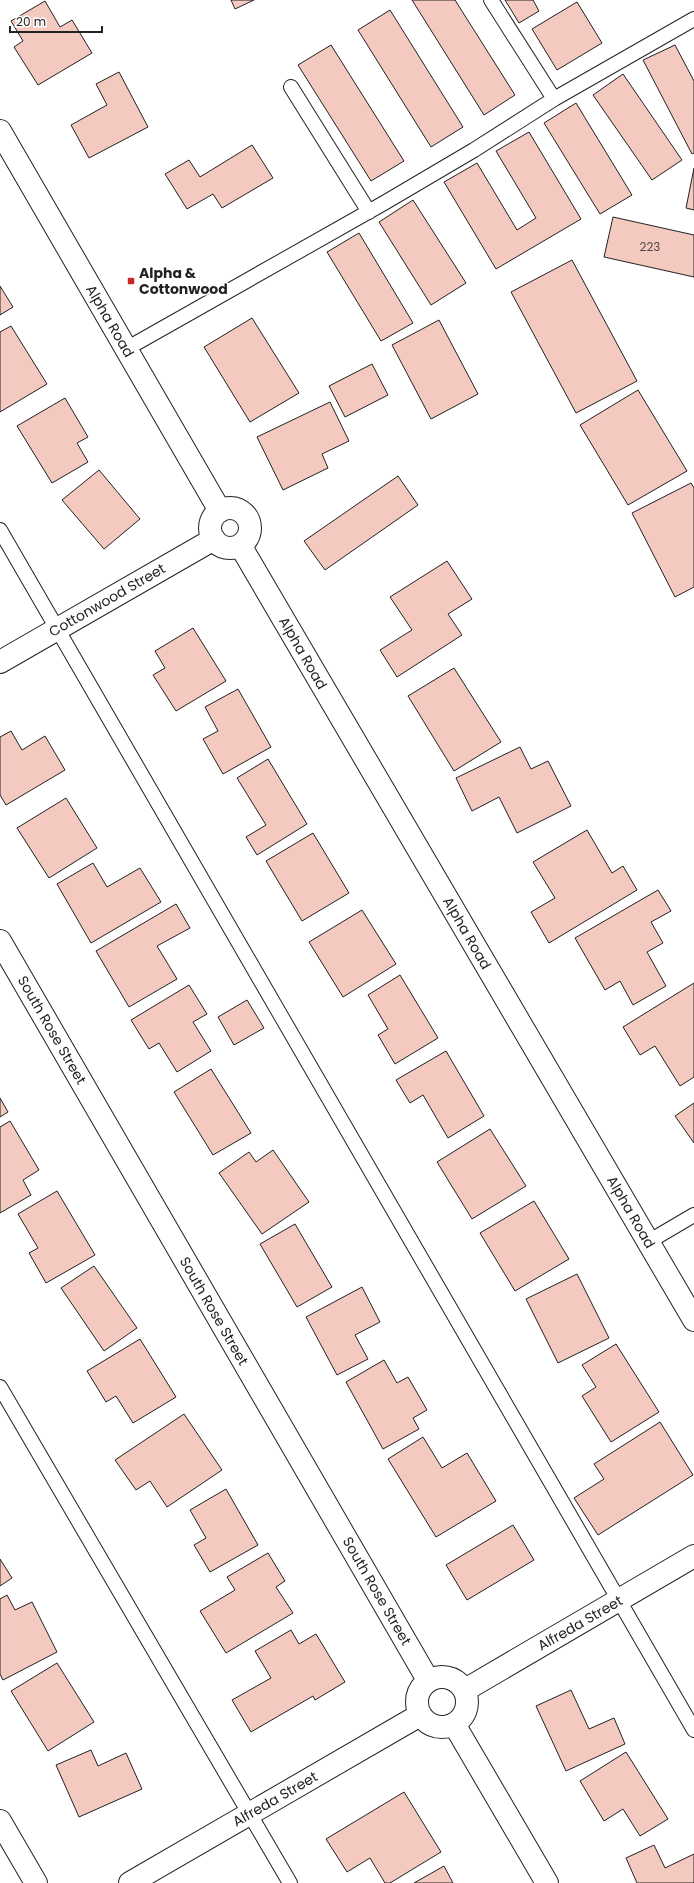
<svg xmlns="http://www.w3.org/2000/svg" width="694" height="1883" font-family="Poppins,sans-serif">
	<style>
		.building { fill: #f3c9c0; stroke: #222 }
		.lines { fill: none; stroke-linecap: round; stroke-linejoin: round }
		.lane-casing { stroke: #222; stroke-width: 16 }
		.street-casing { stroke: #222; stroke-width: 24 }
		.lane { stroke: #fff; stroke-width: 14 }
		.street { stroke: #fff; stroke-width: 22 }
		.poi-dot { fill: #c62828; stroke: #fff; stroke-width: 1.5 }
		.labels { text-anchor: middle; dominant-baseline: central; stroke-width: 3; stroke-linejoin: round; paint-order: stroke }
		.number-label { font-size: 12px; fill: #564c4a }
		.poi-label { font-size: 14px; font-weight: bold; fill: #222; stroke: #fff; text-anchor: start }
		.street-label { font-size: 14px; fill: #222; stroke: #fff }
	</style>
	<rect width="100%" height="100%" fill="#fff"/>
	<!-- building -->
	<path class="building" d="M231 0H254L235 9Z
		M412 0H455L515 95 484 115Z
		M505 0H533L539 11 519 23Z
		M45 1 60 27 72 20 92 53 38 85 14 47 23 41 11 21Z
		M577 2 602 43 557 70 532 29Z
		M390 10 463 127 431 147 358 30Z
		M331 45 404 161 371 181 298 65Z
		M675 45 694 81V153L692 154 643 60Z
		M119 72 148 127 89 158 71 125 107 105 96 84Z
		M623 74 682 160 652 180 593 95Z
		M576 103 632 195 600 214 544 123Z
		M529 132 581 219 496 269 444 182 477 163 517 230 536 218 496 151Z
		M252 145 273 178 222 208 213 194 187 209 165 174 189 160 200 177Z
		M694 168V210L686 208Z
		M413 200 466 283 431 305 379 222Z
		M613 217 694 235V277L604 257Z
		M359 233 413 323 381 341 327 252Z
		M572 260 637 381 576 413 511 292Z
		M0 286 13 307 0 315Z
		M252 318 299 393 250 422 204 347Z
		M439 320 478 394 431 419 392 345Z
		M11 326 47 384 0 412V332Z
		M372 364 388 395 345 417 329 386Z
		M638 390 687 471 628 505 580 425Z
		M65 398 88 437 77 443 88 462 52 483 17 426Z
		M330 402 349 441 322 454 328 468 283 490 257 437Z
		M99 470 140 519 104 549 62 500Z
		M398 476 418 505 325 570 304 541Z
		M691 483 694 488V587L675 597 632 513Z
		M447 561 472 599 448 614 462 635 397 677 380 650 412 630 390 597Z
		M193 628 226 681 176 711 153 675 165 668 155 651Z
		M454 668 501 742 454 771 408 696Z
		M238 689 271 747 223 774 203 739 218 731 205 707Z
		M11 731 22 750 45 736 65 770 6 805 0 795V737Z
		M520 747 531 769 548 761 571 806 517 833 499 797 472 811 456 778Z
		M268 759 307 824 257 855 246 837 266 825 237 778Z
		M66 798 97 848 49 878 17 828Z
		M587 830 612 873 623 866 637 890 549 943 531 912 555 898 533 862Z
		M313 833 349 893 302 921 266 861Z
		M93 863 107 887 140 868 161 902 91 943 57 884Z
		M658 890 671 911 651 922 663 943 647 952 666 986 633 1005 620 981 605 990 575 938Z
		M176 904 190 928 157 946 177 979 129 1007 96 951Z
		M362 910 396 964 343 997 309 942Z
		M400 975 438 1038 395 1064 378 1035 388 1029 368 995Z
		M694 983V1077L680 1086 655 1046 640 1055 623 1027Z
		M189 985 207 1014 193 1022 211 1051 177 1072 159 1043 149 1049 131 1020Z
		M247 1000 264 1028 234 1045 218 1017Z
		M446 1051 484 1116 448 1138 423 1095 410 1103 396 1080Z
		M211 1069 251 1133 213 1155 174 1092Z
		M0 1098 8 1112 0 1117Z
		M694 1103V1143L675 1116Z
		M10 1121 39 1170 23 1180 31 1195 0 1213V1127Z
		M490 1129 526 1186 472 1219 437 1162Z
		M273 1150 309 1202 262 1234 219 1173 249 1152 256 1162Z
		M57 1191 95 1255 46 1283 29 1253 38 1248 18 1214Z
		M534 1201 569 1259 515 1291 480 1233Z
		M295 1224 332 1287 297 1307 260 1244Z
		M94 1266 137 1328 104 1351 61 1288Z
		M577 1274 609 1338 558 1363 526 1299Z
		M362 1287 380 1322 355 1335 368 1359 337 1375 306 1317Z
		M140 1339 176 1397 133 1423 116 1396 106 1402 87 1371Z
		M616 1344 659 1412 611 1442 582 1396 596 1387 582 1365Z
		M384 1360 397 1383 408 1377 427 1410 413 1418 419 1429 383 1449 346 1382Z
		M184 1414 222 1470 167 1507 150 1481 136 1490 115 1460Z
		M660 1422 693 1475 598 1535 574 1498 604 1479 594 1464Z
		M423 1437 442 1468 467 1453 496 1501 436 1537 388 1459Z
		M226 1489 258 1545 210 1572 194 1545 206 1538 190 1510Z
		M513 1525 534 1560 467 1600 446 1565Z
		M268 1553 285 1581 276 1587 293 1613 226 1653 200 1611 235 1590 227 1577Z
		M0 1559 12 1578 0 1586Z
		M7 1595 15 1610 32 1602 57 1652 3 1680 0 1674V1599Z
		M291 1630 299 1644 316 1634 345 1682 315 1700 313 1696 251 1732 232 1700 271 1678 255 1651Z
		M57 1663 94 1722 48 1751 11 1691Z
		M571 1690 589 1729 614 1718 625 1744 566 1771 536 1706Z
		M91 1750 98 1766 126 1753 142 1789 79 1817 56 1765Z
		M626 1752 668 1819 640 1836 623 1809 604 1821 580 1781Z
		M404 1792 441 1852 390 1883H385L370 1858 347 1872 326 1839Z
		M654 1845 665 1868 694 1854V1883H637L626 1858Z
		M444 1866 453 1883H414Z"/>
	<g class="lines">
		<defs>
			<path id="lane" d="M491 0 554 99
				M291 87 369 212
				M126 349 384 203 474 150 554 99 694 19
				M0 530 694 1730
				M648 1242 694 1215
				M0 1387 290 1883"/>
			<path id="street" d="M0 131 220 511
				M210 528a20 20 0 1 1 40 0a20 20 0 1 1-40 0Z
				M240 545 694 1320
				M0 662 214 539
				M0 941 428 1680
				M417 1702a25 25 0 1 1 50 0a25 25 0 1 1-50 0Z
				M465 1690 694 1556
				M454 1724 547 1883
				M0 1821 36 1883
				M130 1883 420 1715"/>
		</defs>
		<!-- lane casing -->
		<use href="#lane" class="lane-casing"/>
		<!-- street casing -->
		<use href="#street" class="street-casing"/>
		<!-- lane -->
		<use href="#lane" class="lane"/>
		<!-- street -->
		<use href="#street" class="street"/>
	</g>
	<!-- markers -->
	<rect class="poi-dot" x="127" y="277" width="8" height="8" rx="2"/>
	<g class="labels">
		<!-- number labels -->
		<g class="number-label">
			<text x="650" y="246">223</text>
		</g>
		<!-- poi labels -->
		<g class="poi-label">
			<text x="139" y="273">Alpha &amp;<tspan x="139" dy="16">Cottonwood</tspan></text>
		</g>
		<!-- street labels -->
		<g class="street-label">
			<text transform="translate(110 321) rotate(60)">Alpha Road</text>
			<text transform="translate(107 600) rotate(-30)">Cottonwood Street</text>
			<text transform="translate(303 653) rotate(60)">Alpha Road</text>
			<text transform="translate(467 933) rotate(60)">Alpha Road</text>
			<text transform="translate(52 1030) rotate(60)">South Rose Street</text>
			<text transform="translate(631 1212) rotate(60)">Alpha Road</text>
			<text transform="translate(214 1311) rotate(60)">South Rose Street</text>
			<text transform="translate(377 1591) rotate(60)">South Rose Street</text>
			<text transform="translate(580 1623) rotate(-30)">Alfreda Street</text>
			<text transform="translate(275 1799) rotate(-30)">Alfreda Street</text>
		</g>
	</g>
	<!-- scale -->
	<path d="M10 26v6h92v-6" fill="none" stroke="#222222" stroke-width="2"/>
	<text x="16" y="26" font-size="12" fill="#222222" stroke="#ffffff" stroke-width="3" paint-order="stroke">20 m</text>
</svg>
